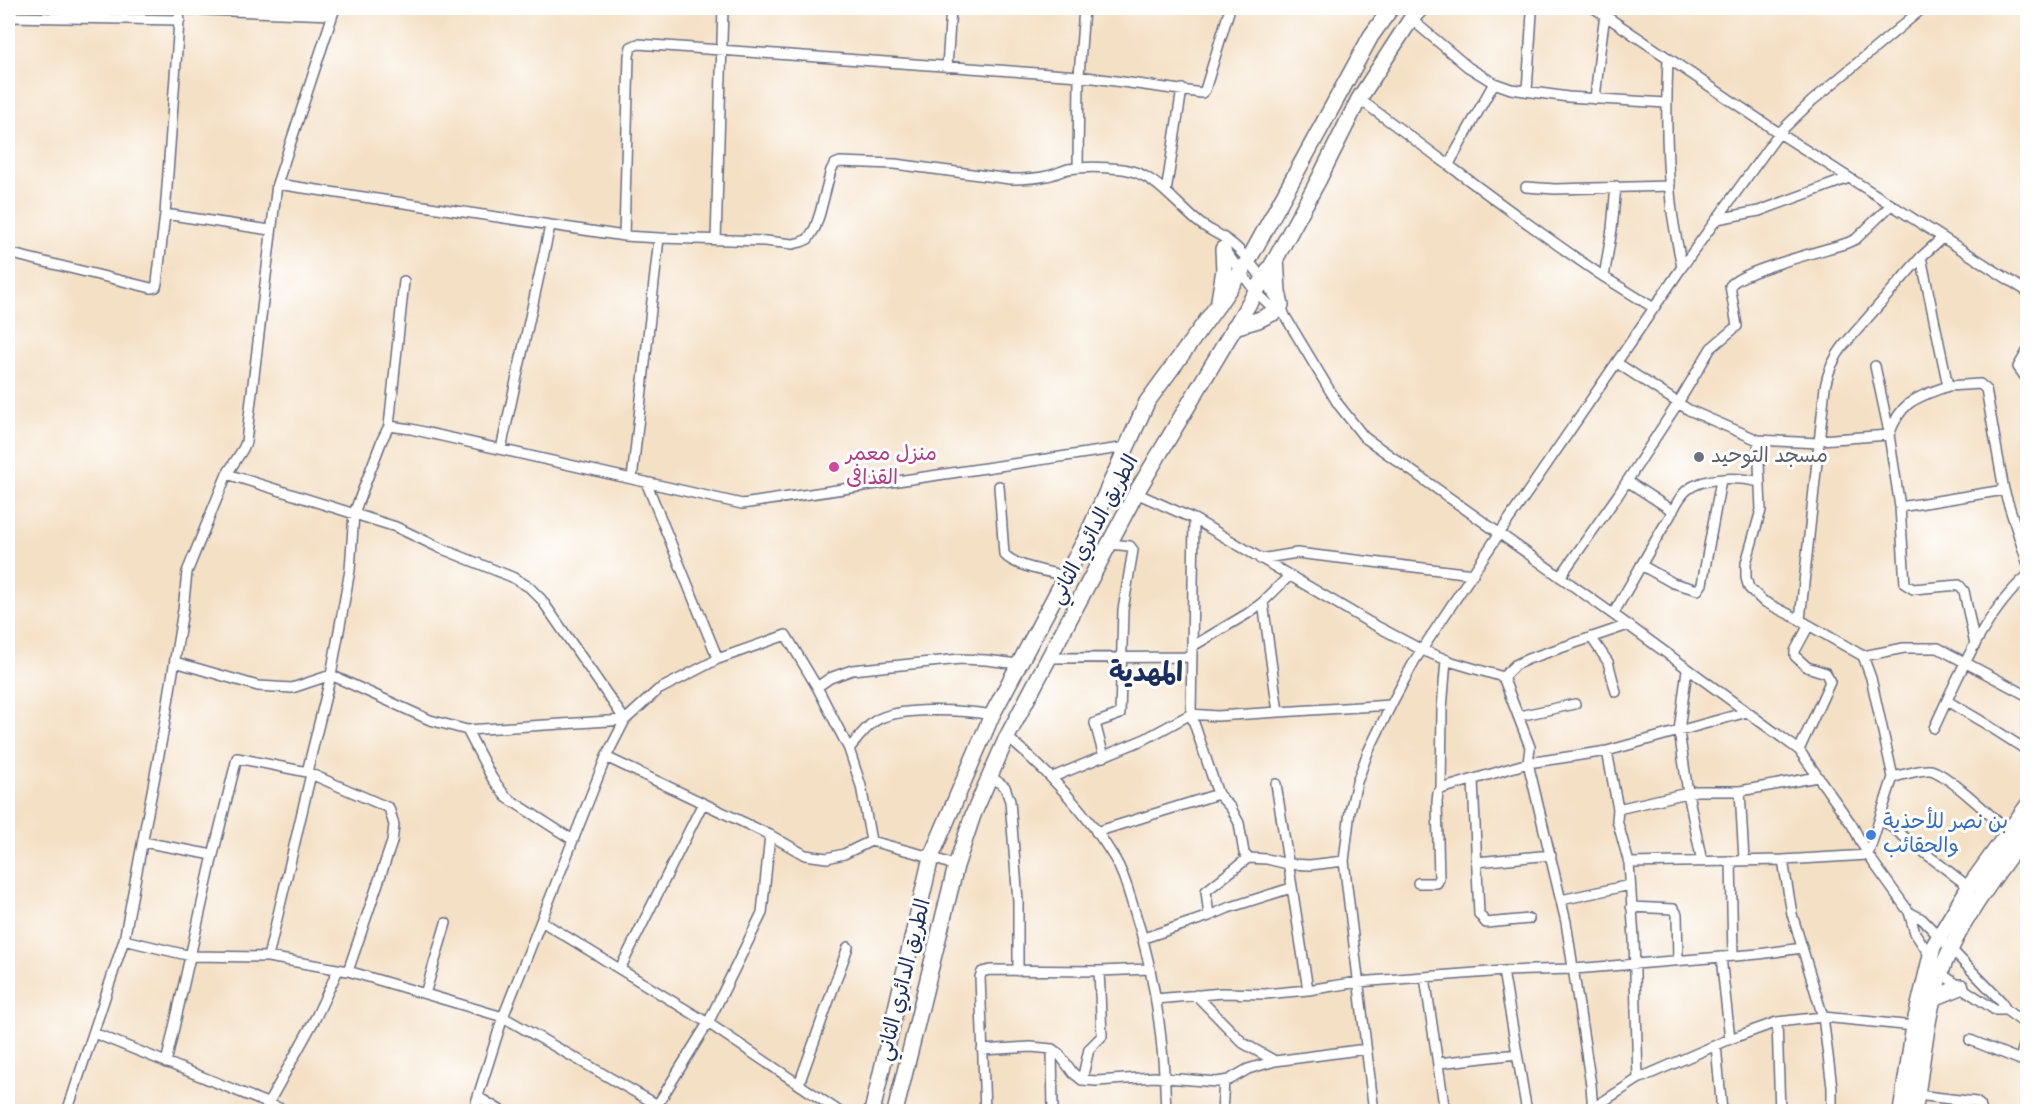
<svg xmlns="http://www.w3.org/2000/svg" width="2035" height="1119" font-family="'Indie Flower','Playpen Sans Arabic',sans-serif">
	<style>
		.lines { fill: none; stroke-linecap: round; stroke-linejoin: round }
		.minor-casing { stroke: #676d82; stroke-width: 12 }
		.primary-casing { stroke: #676d82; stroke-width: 18 }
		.minor { stroke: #fff; stroke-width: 9 }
		.primary { stroke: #fff; stroke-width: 15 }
		.worship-dot { fill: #6b7280; stroke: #fff; stroke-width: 2 }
		.hotel-dot { fill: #d1479c; stroke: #fff; stroke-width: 2 }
		.shop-dot { fill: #3f7fe0; stroke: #fff; stroke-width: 2 }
		.labels { text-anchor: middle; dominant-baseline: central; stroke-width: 6; stroke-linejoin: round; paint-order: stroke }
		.hotel-label { font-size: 21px; fill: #b23c85; stroke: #fff; text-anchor: start }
		.worship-label { font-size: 21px; fill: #5b616d; stroke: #fff; text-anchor: start }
		.street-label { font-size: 21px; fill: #1b2f5e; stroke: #fff }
		.shop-label { font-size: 21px; fill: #366cbe; stroke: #fff; text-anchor: start }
		.district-label { font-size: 27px; font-weight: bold; fill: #1b2f5e; stroke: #fff }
	</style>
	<rect width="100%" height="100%" fill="#fff"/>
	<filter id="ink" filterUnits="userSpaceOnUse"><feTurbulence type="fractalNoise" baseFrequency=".0167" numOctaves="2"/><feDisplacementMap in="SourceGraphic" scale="12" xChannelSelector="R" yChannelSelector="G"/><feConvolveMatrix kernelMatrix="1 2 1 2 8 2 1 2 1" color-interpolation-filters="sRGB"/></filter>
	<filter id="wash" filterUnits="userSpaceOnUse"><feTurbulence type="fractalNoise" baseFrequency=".008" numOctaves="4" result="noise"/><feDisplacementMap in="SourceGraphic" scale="24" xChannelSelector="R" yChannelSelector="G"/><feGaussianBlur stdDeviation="1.35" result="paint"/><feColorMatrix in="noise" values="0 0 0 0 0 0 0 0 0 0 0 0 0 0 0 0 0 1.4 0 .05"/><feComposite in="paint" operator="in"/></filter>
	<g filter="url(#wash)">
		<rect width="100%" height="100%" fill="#f4e0c5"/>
	</g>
	<g filter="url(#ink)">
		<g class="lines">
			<defs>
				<path id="minor" d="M180 8 165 214 270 230
					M1594 8 1779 133 2028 292
					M2024 8 2028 10
					M180 9 332 15
					M8 17 180 20
					M1411 19 1468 67 1494 83 1511 89 1568 97 1666 103
					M1668 58C1666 106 1666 154 1671 203 1673 224 1678 246 1682 267
					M947 67 951 8
					M1527 91 1532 13
					M1359 99C1441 158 1520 221 1604 277
					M1595 99 1600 51 1605 15
					M1449 164 1494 83
					M1078 168 1079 76 1084 8
					M277 184 624 236 659 238 765 241 793 244 801 242 808 239 815 228 820 213 831 170 835 164 840 162 895 164 1010 179C1023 179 1035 179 1047 176 1054 175 1061 171 1068 169 1086 166 1105 167 1123 169 1154 173 1174 202 1197 221 1207 230 1221 234 1231 243 1245 253 1280 300 1285 316L1338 404 1364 437 1628 625 1799 750 1852 825 1868 855 1909 912 1915 933 1932 959
					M1616 186 1612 229 1604 277 1654 308
					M1526 187 1555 189 1670 186
					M1166 192 1182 89
					M1717 219 1759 211 1849 178
					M624 236 629 56 631 47 638 44 1079 76 1202 93 1205 90 1230 8
					M716 240 723 8
					M1223 248 1255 291 1278 313
					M8 253 151 288 156 287 157 283 165 214
					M1921 257 1948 386 1980 384 1986 389 2004 490 2028 565
					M2028 350 2018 367 2028 381
					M1617 363 1689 410 1758 440 1761 510 1746 563V578L1749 588 1763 601 1800 620 1863 656 1871 678 1893 777 1868 855 1783 860 1629 863
					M1875 366 1889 432
					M389 426 404 281
					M1889 435C1901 401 1915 398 1948 386
					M1758 440 1819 443
					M1820 440 1889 435 1900 507 2004 490
					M501 449 550 226
					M227 474 396 527 440 548 512 577 529 587 541 599 625 720 606 757 503 1017 473 1112
					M632 479 659 238
					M1627 481 1673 511
					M646 482 718 659
					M999 486 1004 554C1015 567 1050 572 1067 576
					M1136 493 1194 519 1367 621 1422 650 1452 662 1503 677 1530 747 1528 763 1566 922 1591 1085 1593 1112
					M1900 507 1905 584 1913 589 1959 585 1964 591 1975 645
					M1194 519 1191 714 1218 794 1231 808 1239 823 1244 853 1248 858 1267 859 1288 864 1310 865 1344 861
					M1260 559 1297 553 1473 574
					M1641 565 1673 583 1698 590 1702 584 1721 480
					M1560 577 1618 495 1678 403 1711 348 1737 326 1730 286C1740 271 1826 250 1847 243L1856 239 1891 205
					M1263 602 1278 712
					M1613 614C1631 584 1648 552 1667 521 1673 512 1678 497 1687 490 1705 476 1739 477 1760 482
					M1800 620 1825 387C1828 371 1833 359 1844 345L1921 257 1942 238
					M1591 637 1608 662 1616 692
					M1193 646 1247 614 1263 602 1289 576
					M1863 656 1904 648H1938L2028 696
					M1050 658 1192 657
					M175 662 258 686 292 688 331 675 350 570 354 513 382 440 389 426 411 429 742 504 1127 447
					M1687 669 1679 731 1688 793 1702 862
					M1503 677 1515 665 1528 659 1628 625
					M817 687 830 678 852 670 960 659 986 660 1018 664
					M1947 701 1981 721 2028 751
					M1519 716 1575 704
					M1934 728C1958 677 1984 613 2028 575
					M467 730 492 778 506 797 573 840
					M1007 737C1047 770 1088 814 1115 859 1124 874 1128 890 1133 906 1155 972 1164 1041 1166 1112
					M849 749C857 739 865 728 875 721 898 706 965 710 992 715
					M1799 750 1830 682 1826 673 1807 667 1795 656V651L1809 625
					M1607 751 1618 809 1617 820 1629 863 1634 939 1638 1079
					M606 757 770 835 805 855 827 858 844 854 871 841 931 857 956 866
					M1104 757 1095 723 1120 714 1123 610 1133 550 1130 546 1109 544
					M307 772 331 675 430 720 467 730 625 720 658 690 718 659 786 635 817 687 849 749 861 786 871 841
					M311 774 389 808 394 825 392 842 348 971
					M990 776 1005 787 1010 801 1018 901V971
					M1053 777 1145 739 1191 714 1217 716 1391 705
					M1893 777C1904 775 1919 769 1930 770 1946 772 1994 819 2008 831
					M1473 780 1479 914 1486 923 1529 919
					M1276 784 1308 990
					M1441 789 1442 709 1446 660
					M1618 809 1696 791H1740
					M1881 819 1969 887
					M1096 832 1218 794
					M143 842 213 855
					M1744 860 1740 791 1818 777
					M1783 860 1792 914 1823 1017 1832 1087V1112
					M1731 861 1733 956
					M1476 862 1551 855
					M1418 883H1437L1439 879 1437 802 1438 793 1441 789 1528 763 1607 751 1747 712
					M1561 900 1630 885
					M1631 907 1674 909 1677 914 1678 960
					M1909 912 1922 919 2001 1001 2006 1010 2028 1026
					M1209 916 1228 908 1291 888
					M541 921 708 1023 840 1112
					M1144 938 1209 916 1206 891 1248 858
					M124 940 191 956 268 957 348 971 503 1017 670 1112
					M1721 957 1730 1039
					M620 969 703 803
					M1940 970 1946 977 1995 1010H2006
					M1503 971 1527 1112
					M1425 977 1445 1112
					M425 994 446 923
					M1196 995 1243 1043 1275 1061
					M1156 999 1222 993 1265 994 1308 990 1358 982 1503 971 1574 969 1759 954 1802 948
					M1777 1022 1780 1112
					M94 1033 289 1112
					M1970 1040 2028 1063
					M1716 1045 1722 1112
					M1052 1049 1053 1112
					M982 1050 1031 1047 1052 1049 1059 1054 1073 1073 1082 1080 1097 1081 1154 1077 1217 1082 1229 1080 1248 1069 1275 1061 1366 1049
					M2020 1060 2028 1030
					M166 1063 213 855 237 758 307 772 311 774 268 957
					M1439 1063 1517 1054
					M1082 1080 1089 1049 1102 1036 1099 971
					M799 1084 848 947
					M1917 1095 1976 1102 1980 1105 1982 1112
					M478 1097 503 1112
					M269 1102 316 1017 338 970
					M1590 1110 1638 1079 1730 1039 1777 1022 1823 1017 1914 1026
					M67 1112 124 940 163 733 183 610 187 572 227 474 243 449 246 442 277 184 335 8
					M653 1112 708 1023 762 913 770 835
					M985 1112 980 977 982 972 990 970 1099 971 1150 969
					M1222 1112 1224 1081
					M1374 1112 1344 861 1350 811 1357 782 1368 752 1391 705 1415 660 1499 534 1682 267 1779 133 1812 101 1923 8"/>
				<path id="primary" d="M1276 258 1278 292 1281 305
					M1219 300 1224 270 1223 249
					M1234 327 1258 320 1275 312
					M1934 998 1961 987
					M872 1112 931 857 992 715 1085 540 1147 402 1218 305 1248 261 1371 36 1391 8
					M895 1112 956 866 973 815 1007 737 1136 493 1276 258 1318 181 1359 99 1411 19 1421 8
					M1901 1112 1914 1026 1933 947 1969 887 2028 805
					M1914 1112C1924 1058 1926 1000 1950 950 1970 907 2001 869 2028 830"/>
			</defs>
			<!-- minor casing -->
			<use href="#minor" class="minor-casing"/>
			<!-- primary casing -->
			<use href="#primary" class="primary-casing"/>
			<!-- minor -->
			<use href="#minor" class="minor"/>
			<!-- primary -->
			<use href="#primary" class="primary"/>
		</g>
	</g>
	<!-- markers -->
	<circle class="worship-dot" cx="1699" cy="457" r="6"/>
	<circle class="hotel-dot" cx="834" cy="467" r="6"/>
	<circle class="shop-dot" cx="1871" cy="835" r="6"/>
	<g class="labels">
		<!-- hotel labels -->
		<g class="hotel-label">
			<text x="846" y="455">منزل معمر<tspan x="846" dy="24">القذافى</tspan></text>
		</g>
		<!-- worship labels -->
		<g class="worship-label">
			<text x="1711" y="457">مسجد التوحيد</text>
		</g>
		<!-- street labels -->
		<g class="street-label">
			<text transform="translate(1095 530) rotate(-62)">الطريق الدائري الثاني</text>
			<text transform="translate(905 980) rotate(-76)">الطريق الدائري الثاني</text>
		</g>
		<!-- shop labels -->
		<g class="shop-label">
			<text x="1883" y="823">بن نصر للأحذية<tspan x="1883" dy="24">والحقائب</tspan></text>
		</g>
		<!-- district labels -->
		<g class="district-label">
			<text x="1146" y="674">المهدية</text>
		</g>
	</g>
	<!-- margin -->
	<rect width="2035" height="1119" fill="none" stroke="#fff" stroke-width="30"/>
</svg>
